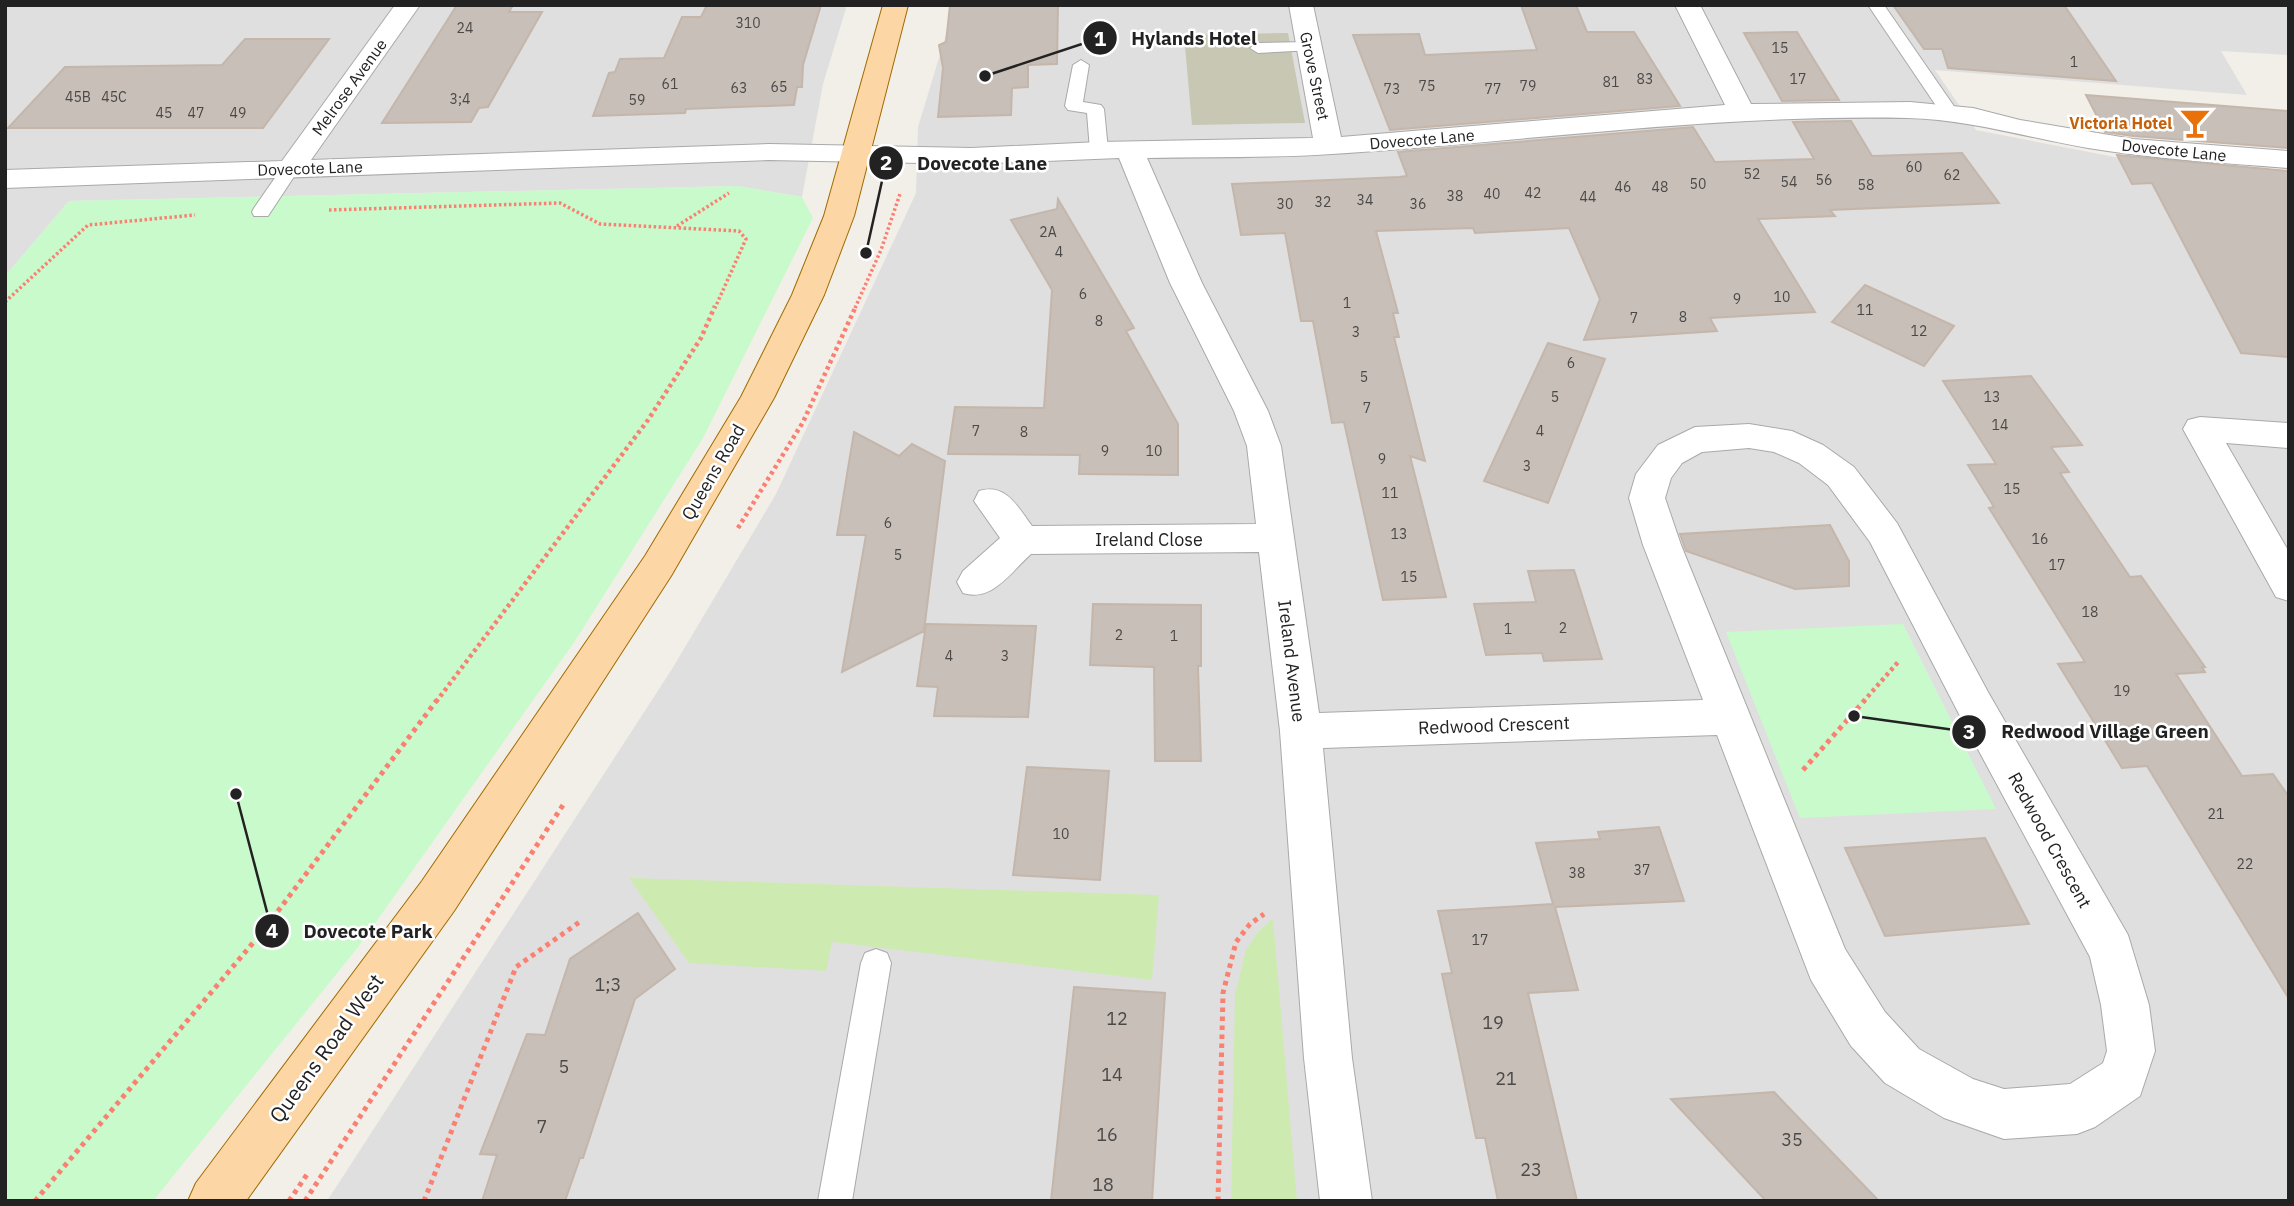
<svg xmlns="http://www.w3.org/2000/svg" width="2294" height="1206" font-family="'IBM Plex Sans',sans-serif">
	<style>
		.residential { fill: #e0dfdf }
		.construction { fill: #c7c7b4 }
		.grass { fill: #cdebb0 }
		.park { fill: #c8facc }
		.building { fill: #c7bfb8; stroke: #c4b6ab; stroke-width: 2 }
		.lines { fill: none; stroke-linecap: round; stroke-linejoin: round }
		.service-casing { stroke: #a9a9a9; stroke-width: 2 }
		.minor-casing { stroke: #a9a9a9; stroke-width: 2 }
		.primary-casing { stroke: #a06b00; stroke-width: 2 }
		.path-far2 { stroke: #fa8072; stroke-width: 3.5; stroke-dasharray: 2.5 2.5; stroke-linecap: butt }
		.path-far1 { stroke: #fa8072; stroke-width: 4.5; stroke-dasharray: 3.5 3.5; stroke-linecap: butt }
		.path { stroke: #fa8072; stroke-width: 5; stroke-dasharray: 4.5 4.5; stroke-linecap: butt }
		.service { fill: #fff; fill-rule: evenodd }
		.minor { fill: #fff; fill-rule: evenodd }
		.primary { fill: #fcd6a4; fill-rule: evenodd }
		.labels { text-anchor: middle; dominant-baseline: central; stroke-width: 5; stroke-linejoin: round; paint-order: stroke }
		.number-label { font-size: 14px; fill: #4b4948 }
		.far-street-label { font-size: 16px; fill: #222; stroke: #fff }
		.far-food-label { font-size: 16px; font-weight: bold; fill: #c56008; stroke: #fff; text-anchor: end }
		.street-label { font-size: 18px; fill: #222; stroke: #fff }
		.near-number-label { font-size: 18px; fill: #4b4948 }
		.near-street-label { font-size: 21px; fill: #222; stroke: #fff }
		.leader { fill: none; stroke: #222; stroke-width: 2.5 }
		.callout-dot { fill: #222; stroke: #fff; stroke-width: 2.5 }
		.mark-label { font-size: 21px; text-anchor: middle; font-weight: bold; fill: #fff }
		.callout-label { font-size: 19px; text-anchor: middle; font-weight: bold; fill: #222; stroke: #fff; stroke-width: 5; stroke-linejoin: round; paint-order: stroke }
	</style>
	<rect width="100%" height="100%" fill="#f2efe9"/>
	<!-- residential -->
	<path class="residential" d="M5 5H847L823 84 802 197 738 186 69 201 5 276Z
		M955 5H2289V55L2221 51 2247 95 1935 70 1976 130 2120 158 2289 176V1201H327L672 669 776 494 916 193 918 127Z"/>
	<!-- construction -->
	<path class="construction" d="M1288 33 1305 123 1192 125 1184 35Z"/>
	<!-- grass -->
	<path class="grass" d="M629 878 1159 895 1152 980 832 942 826 971 689 963Z
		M1273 919 1297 1201H1231L1235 995 1246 950 1258 932Z"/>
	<!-- park -->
	<path class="park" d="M738 186 802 197 813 218 703 438 575 641 359 946 153 1201H5V276L69 201Z
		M1903 624 1996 809 1800 818 1726 632Z"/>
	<!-- building -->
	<path class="building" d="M457 5H513L509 12H542L488 107 479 108 471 122 382 123Z
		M707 5H821L803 65 802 87H797L794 105 686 109 685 113 593 116 609 73 615 72 620 59 664 58 682 17H701Z
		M950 5H1058L1057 64 1028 65V87L1012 88 1011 115 938 117 943 68 939 45 946 42Z
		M1521 5H1576L1587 32H1634L1680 106 1390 130 1353 35 1419 34 1425 55 1537 50Z
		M1893 5H2064L2116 81 1948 68 1942 49H1924Z
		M1797 32 1816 63 1839 100 1782 101 1744 33Z
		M245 39H329L263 128H8L65 67 222 65Z
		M2086 95 2289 111V148L2133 136 2105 132Z
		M1851 121 1872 156 1962 153 1999 203 1830 210 1835 216 1758 219 1815 312 1710 318 1717 331 1584 340 1600 299 1569 228 1475 233 1473 228 1376 231 1398 313H1393L1399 337H1394L1425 461 1410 456 1446 597 1383 600 1344 422 1332 423 1313 321H1301L1285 233 1241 235 1232 184 1399 177 1407 176 1398 152 1693 127 1715 162 1814 159 1793 122Z
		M2117 155 2289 171V357L2241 353 2152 183 2132 184Z
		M1058 199 1134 328 1126 331 1178 424V475L1079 474 1080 455 948 454 955 407 1044 408 1052 290 1011 220 1057 209Z
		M1865 285 1954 326 1924 366 1832 322Z
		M1548 343 1605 359 1548 503 1484 481Z
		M2031 376 2082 445 2051 447 2069 472 2060 473 2130 577 2141 576 2205 667H2202L2205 672 2176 674 2242 776 2273 774 2289 797V999L2147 766 2122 768 2058 664 2085 662 1989 508 1994 507 1968 465 1996 464 1943 381Z
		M854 432 899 456 912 444 945 461 924 631 842 672 866 535H837Z
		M1830 525 1849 561V586L1795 589 1686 551 1680 534Z
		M1574 570 1602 659 1544 661 1542 653 1486 655 1474 604 1536 602 1528 571Z
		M1093 604 1201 605V666H1198L1201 761H1155L1154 667 1090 665Z
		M926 624 1036 626 1028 717 934 716 938 687 917 686Z
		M1027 767 1109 771 1100 880 1013 875Z
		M1659 827 1684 901 1555 907 1578 990 1528 993 1577 1201H1498L1485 1138H1476L1459 1055 1442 974 1452 973 1438 911 1553 904 1536 843 1600 839 1598 832Z
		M1985 838 2029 924 1885 936 1845 848Z
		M638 913 675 969 635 999 583 1158H580L565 1201H482L497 1155 480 1154 527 1034 545 1035 570 959Z
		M1074 987 1165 993 1152 1201H1051Z
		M1774 1092 1793 1112 1879 1201H1766L1671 1099Z"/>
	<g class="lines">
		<defs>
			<path id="service" d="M1868 5H1884L1960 115 1957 119H1945Z
				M1307 42 1313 44 1315 47 1313 50 1258 53 1250 48 1258 43Z
				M1081 60 1089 65 1083 102 1101 105 1104 109 1108 150 1099 155 1090 150 1087 113 1068 110 1065 106 1073 65Z
				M290 164 299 169 268 216H254L252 212 254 208 284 165Z
				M876 949 887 953 891 963 852 1201H818L861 963 865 953Z"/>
			<path id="minor" d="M395 5H420L311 160 769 144 971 148 1099 142 1313 138 1289 5H1313L1341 137 1725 105 1675 5H1700L1751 104 1910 102 1973 108 2020 120 2133 139 2289 151V168C2222 163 2155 159 2088 148 2029 138 1967 119 1907 118 1714 114 1523 142 1332 154 1271 158 1209 157 1147 158L1202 283 1268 411 1281 446 1319 713 1703 700 1643 545 1629 498 1636 474 1658 445 1695 427 1749 424 1792 431 1823 445 1854 467 1897 523 1988 692 2128 935 2149 1005 2155 1051 2140 1096 2095 1127 2077 1134 2004 1139 1944 1118 1885 1083 1851 1046 1811 980 1717 735 1323 748 1352 1058 1372 1201H1320L1304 1058 1280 731 1259 552 1031 554C1010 573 992 602 963 593L957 582 963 571 1000 538 974 501 979 491C1006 483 1017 506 1032 526L1256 524 1247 446 1234 411 1170 283 1119 158 971 164 769 160 5 188V170L282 161ZM1749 448 1774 452 1799 463 1828 485 1870 542 1960 716 2090 957 2101 1005 2107 1051 2103 1063 2070 1084 2004 1089 1973 1079 1919 1049 1885 1012 1845 949 1681 545 1665 498 1671 478 1682 463 1702 452Z
				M2200 417 2289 423V448L2226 443 2289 552V601L2276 597 2183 429 2188 420Z"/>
			<path id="primary" d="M883 5H908L854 216 824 295 774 398 671 576 454 911 246 1201H188L196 1183 422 881 645 556 741 397 792 295 824 216Z"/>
		</defs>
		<!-- service casing -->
		<use href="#service" class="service-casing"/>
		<!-- minor casing -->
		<use href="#minor" class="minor-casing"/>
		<!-- primary casing -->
		<use href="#primary" class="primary-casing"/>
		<!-- path-far2 -->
		<path class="path-far2" d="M329 210 560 203 600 224 739 231 746 239 715 308
			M677 226 729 193
			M5 302 88 225 195 215
			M855 308 881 250 900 194"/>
		<!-- path-far1 -->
		<path class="path-far1" d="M738 528 803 422 856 306
			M436 702 648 420 701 338 715 306
			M1863 702 1899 661"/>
		<!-- path -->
		<path class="path" d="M1803 770 1865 700
			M35 1201 263 931 437 700
			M289 1201 308 1173
			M305 1201 563 805
			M424 1201 516 967 581 921
			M1218 1201 1223 993 1236 942 1250 924 1264 914"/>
		<!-- service -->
		<use href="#service" class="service"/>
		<!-- minor -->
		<use href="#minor" class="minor"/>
		<!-- primary -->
		<use href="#primary" class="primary"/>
	</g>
	<!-- icons -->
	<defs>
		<symbol id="bar-bare" viewBox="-9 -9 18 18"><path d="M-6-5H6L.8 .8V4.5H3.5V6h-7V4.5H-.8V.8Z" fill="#e8710a" stroke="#fff" stroke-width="2.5" paint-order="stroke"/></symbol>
	</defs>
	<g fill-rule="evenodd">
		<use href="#bar-bare" x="2173" y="101" width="44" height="44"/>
	</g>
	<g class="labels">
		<!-- number labels -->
		<g class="number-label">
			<text x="748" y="23">310</text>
			<text x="465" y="28">24</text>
			<text x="1780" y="48">15</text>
			<text x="2074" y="62">1</text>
			<text x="1645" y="79">83</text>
			<text x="1798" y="79">17</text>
			<text x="1611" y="82">81</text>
			<text x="670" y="84">61</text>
			<text x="1427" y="86">75</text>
			<text x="1528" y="86">79</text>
			<text x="779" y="87">65</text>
			<text x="739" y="88">63</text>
			<text x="1392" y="89">73</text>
			<text x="1493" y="89">77</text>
			<text x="78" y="97">45B</text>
			<text x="114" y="97">45C</text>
			<text x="460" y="99">3;4</text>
			<text x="637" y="100">59</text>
			<text x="164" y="113">45</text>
			<text x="196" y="113">47</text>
			<text x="238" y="113">49</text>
			<text x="1914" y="167">60</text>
			<text x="1752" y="174">52</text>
			<text x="1952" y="175">62</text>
			<text x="1824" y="180">56</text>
			<text x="1789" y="182">54</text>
			<text x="1698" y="184">50</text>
			<text x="1866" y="185">58</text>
			<text x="1623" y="187">46</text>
			<text x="1660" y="187">48</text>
			<text x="1533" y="193">42</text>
			<text x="1492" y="194">40</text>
			<text x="1455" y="196">38</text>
			<text x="1588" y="197">44</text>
			<text x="1365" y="200">34</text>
			<text x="1323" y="202">32</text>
			<text x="1285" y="204">30</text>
			<text x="1418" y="204">36</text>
			<text x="1048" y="232">2A</text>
			<text x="1059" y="252">4</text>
			<text x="1083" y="294">6</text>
			<text x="1782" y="297">10</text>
			<text x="1737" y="299">9</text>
			<text x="1347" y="303">1</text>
			<text x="1865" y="310">11</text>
			<text x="1683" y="317">8</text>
			<text x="1634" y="318">7</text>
			<text x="1099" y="321">8</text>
			<text x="1919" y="331">12</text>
			<text x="1356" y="332">3</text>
			<text x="1571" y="363">6</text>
			<text x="1364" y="377">5</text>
			<text x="1555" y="397">5</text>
			<text x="1992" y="397">13</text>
			<text x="1367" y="408">7</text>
			<text x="2000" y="425">14</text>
			<text x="976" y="431">7</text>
			<text x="1540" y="431">4</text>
			<text x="1024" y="432">8</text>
			<text x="1105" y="451">9</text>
			<text x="1154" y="451">10</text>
			<text x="1382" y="459">9</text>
			<text x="1527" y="466">3</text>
			<text x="2012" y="489">15</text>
			<text x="1390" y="493">11</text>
			<text x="888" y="523">6</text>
			<text x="1399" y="534">13</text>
			<text x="2040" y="539">16</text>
			<text x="898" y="555">5</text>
			<text x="2057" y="565">17</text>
			<text x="1409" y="577">15</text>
			<text x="2090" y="612">18</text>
			<text x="1563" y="628">2</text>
			<text x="1508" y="629">1</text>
			<text x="1119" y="635">2</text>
			<text x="1174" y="636">1</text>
			<text x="949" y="656">4</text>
			<text x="1005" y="656">3</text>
			<text x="2122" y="691">19</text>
			<text x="2216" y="814">21</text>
			<text x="1061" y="834">10</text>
			<text x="2245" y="864">22</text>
			<text x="1642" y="870">37</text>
			<text x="1577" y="873">38</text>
			<text x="1480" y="940">17</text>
		</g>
		<!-- far-street labels -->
		<g class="far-street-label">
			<text transform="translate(1315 76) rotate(78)">Grove Street</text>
			<text transform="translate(349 87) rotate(-54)">Melrose Avenue</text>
			<text transform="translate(1422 139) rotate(-5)">Dovecote Lane</text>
			<text transform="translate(2174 150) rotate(6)">Dovecote Lane</text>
			<text transform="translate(310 168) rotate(-2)">Dovecote Lane</text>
		</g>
		<!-- far-food labels -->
		<g class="far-food-label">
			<text x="2172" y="123">Victoria Hotel</text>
		</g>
		<!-- street labels -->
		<g class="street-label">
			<text transform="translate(713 472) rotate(-60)">Queens Road</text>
			<text x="1149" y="539">Ireland Close</text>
			<text transform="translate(1292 661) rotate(83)">Ireland Avenue</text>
			<text transform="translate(1494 725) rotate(-2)">Redwood Crescent</text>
			<text transform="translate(2050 840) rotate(61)">Redwood Crescent</text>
		</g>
		<!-- near-number labels -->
		<g class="near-number-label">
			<text x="608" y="984">1;3</text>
			<text x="1117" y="1018">12</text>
			<text x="1493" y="1022">19</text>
			<text x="564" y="1066">5</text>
			<text x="1112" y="1074">14</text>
			<text x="1506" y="1078">21</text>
			<text x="542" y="1126">7</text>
			<text x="1107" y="1134">16</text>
			<text x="1792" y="1139">35</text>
			<text x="1531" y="1169">23</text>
			<text x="1103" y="1184">18</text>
		</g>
		<!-- near-street labels -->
		<g class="near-street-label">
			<text transform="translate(326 1048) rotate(-54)">Queens Road West</text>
		</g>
	</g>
	<!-- callouts -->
	<path class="leader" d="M985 76L1100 38M866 253L886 163M1854 716L1969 732M236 794L272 931"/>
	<g class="callout-dot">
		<circle cx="985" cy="76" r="7"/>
		<circle cx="866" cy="253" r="7"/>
		<circle cx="1854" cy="716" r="7"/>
		<circle cx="236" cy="794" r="7"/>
		<circle cx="1100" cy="38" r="18"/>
		<circle cx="886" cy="163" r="18"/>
		<circle cx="1969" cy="732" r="18"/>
		<circle cx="272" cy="931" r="18"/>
	</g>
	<g class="mark-label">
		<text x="1100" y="46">1</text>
		<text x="886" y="170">2</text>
		<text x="1969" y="739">3</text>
		<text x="272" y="938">4</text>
	</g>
	<g class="callout-label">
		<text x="1194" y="45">Hylands Hotel</text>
		<text x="982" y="170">Dovecote Lane</text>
		<text x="2105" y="738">Redwood Village Green</text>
		<text x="368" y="938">Dovecote Park</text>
	</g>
	<!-- border -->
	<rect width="2294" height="1206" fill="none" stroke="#222222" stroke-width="14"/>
</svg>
